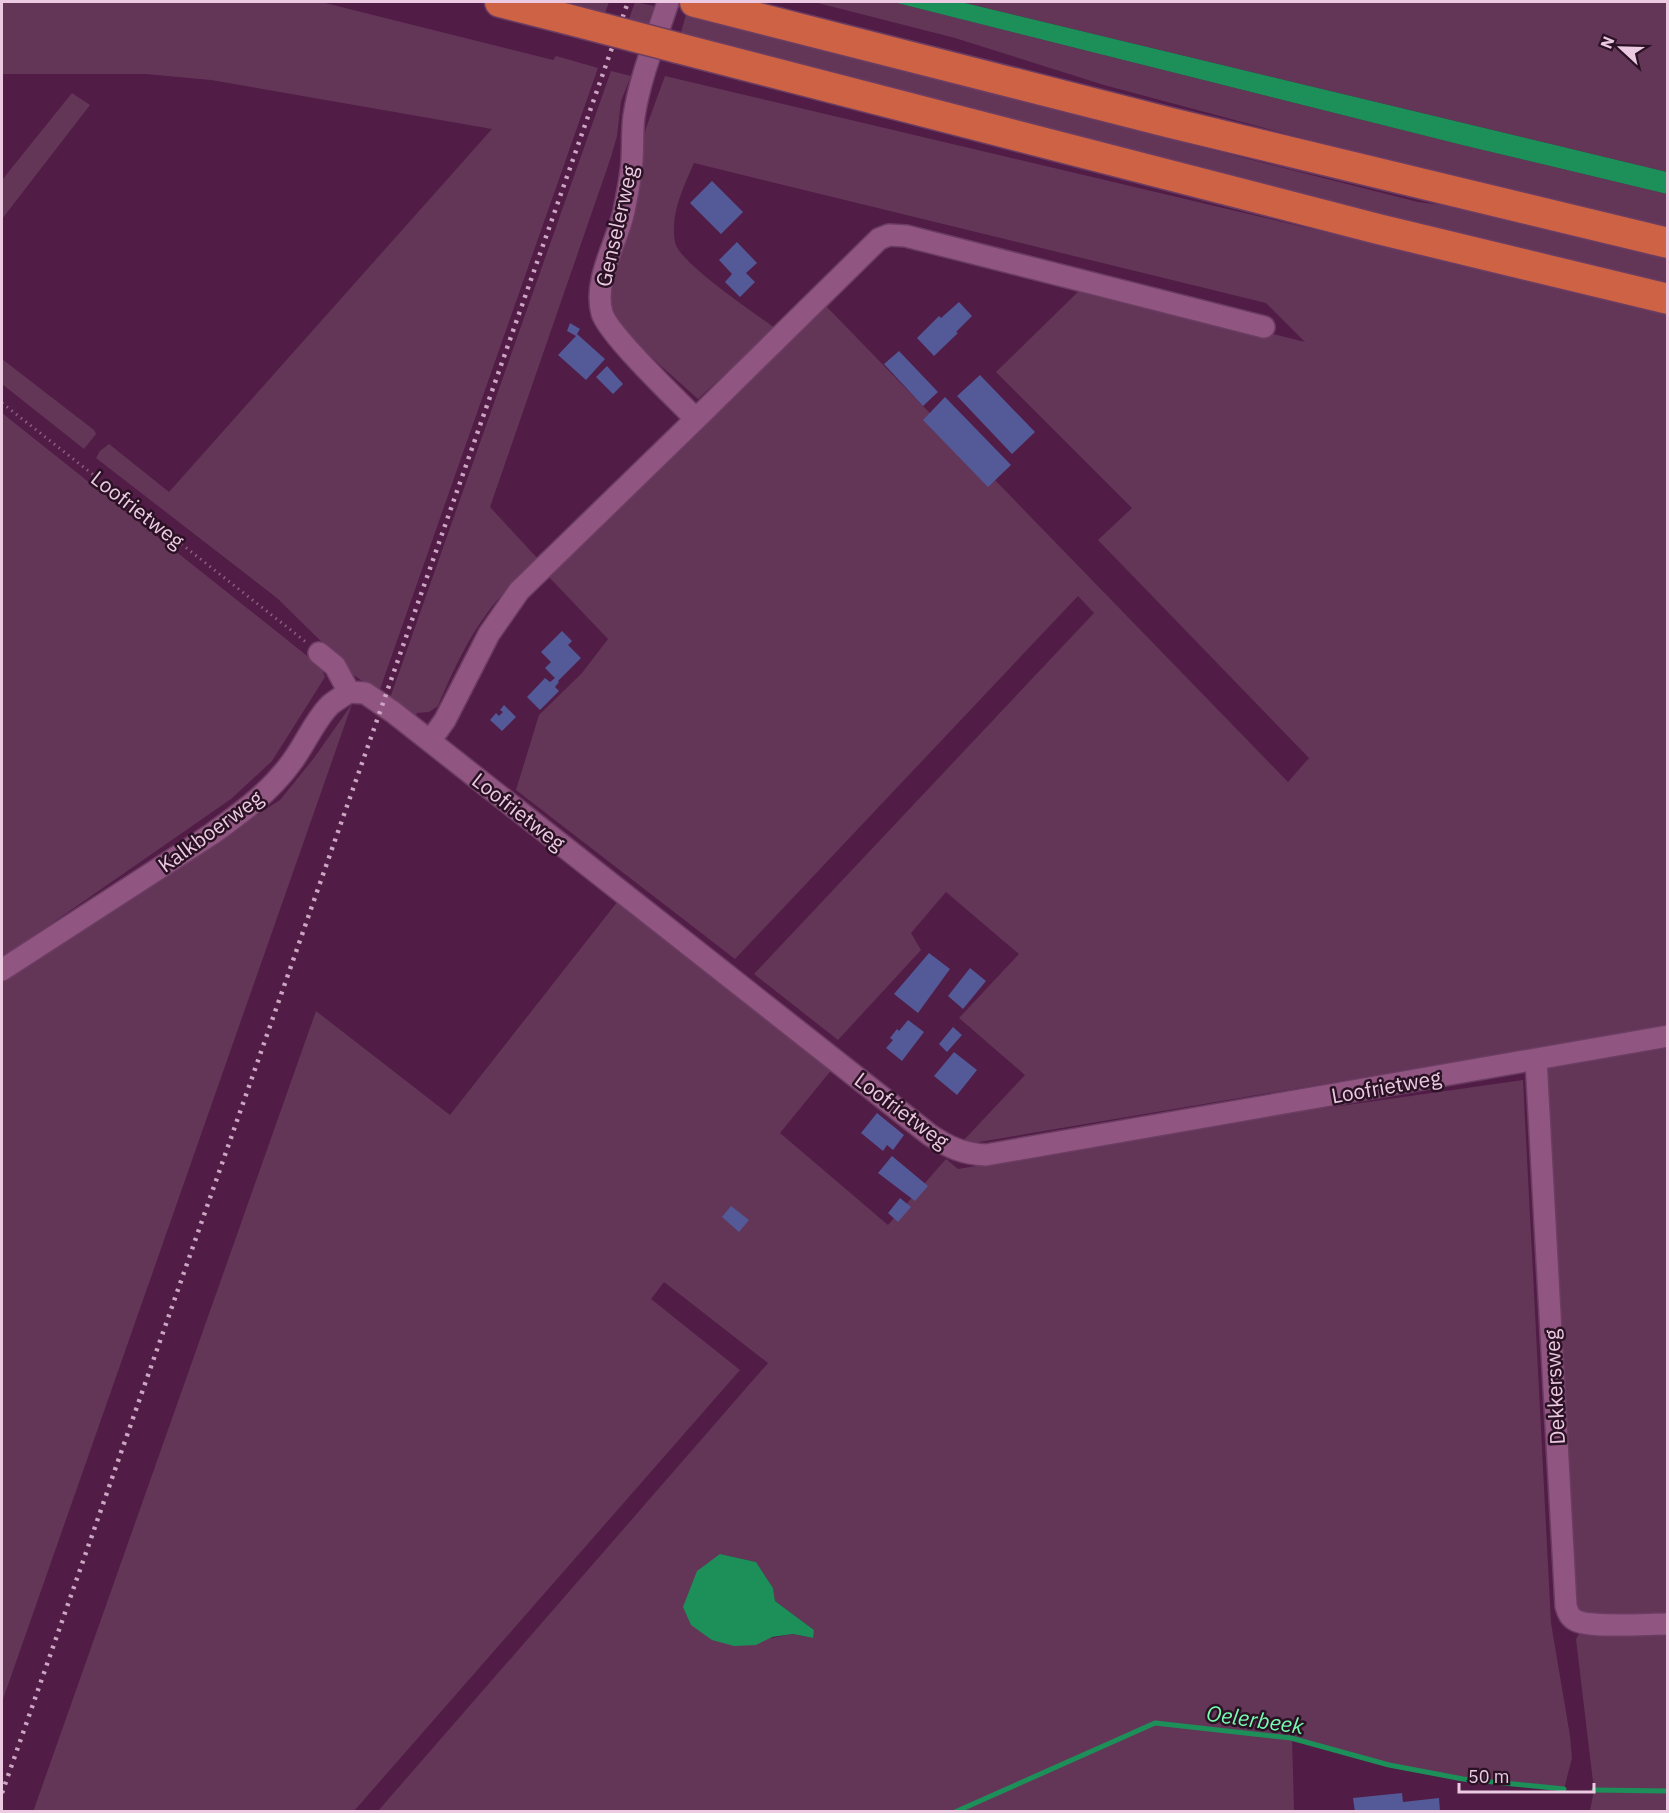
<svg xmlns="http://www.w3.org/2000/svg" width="1669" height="1813" font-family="'IBM Plex Sans',sans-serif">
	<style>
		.green { fill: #633658; fill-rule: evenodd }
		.water { fill: #1d9059 }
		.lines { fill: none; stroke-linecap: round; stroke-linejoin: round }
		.stream { stroke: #1d9059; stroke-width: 5 }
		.building { fill: #535a97 }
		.minor-casing { stroke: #6c3d63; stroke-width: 24 }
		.highway-casing { stroke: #6c3d63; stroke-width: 33 }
		.path { stroke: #8d5f82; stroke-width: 3; stroke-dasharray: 1.5 4.5; stroke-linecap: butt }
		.minor { stroke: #905681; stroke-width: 21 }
		.highway { stroke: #cd6244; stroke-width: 30 }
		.rail { stroke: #cca6c2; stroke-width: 4.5; stroke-dasharray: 3 6; stroke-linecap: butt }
		.highway-bridge-casing { stroke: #6c3d63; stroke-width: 33; stroke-linecap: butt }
		.highway-bridge { stroke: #cd6244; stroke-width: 30 }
		.labels { text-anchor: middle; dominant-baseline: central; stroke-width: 5; stroke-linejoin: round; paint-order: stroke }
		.street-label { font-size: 21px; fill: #eccae2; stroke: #2a1224 }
		.water-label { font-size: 22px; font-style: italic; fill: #75fcb1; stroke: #2a1224 }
	</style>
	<rect width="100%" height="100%" fill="#511c46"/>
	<!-- green -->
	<path class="green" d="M2 2H321L553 60 556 56 598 68 379 692 349 672 338 658 277 598 96 458 100 451 109 444 169 492 492 129 211 80 146 74H2Z
		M562 2H609L605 13Z
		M635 2 654 6 648 24 629 19Z
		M814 2H893L1462 145 1667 194V228L1471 181 1287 134 1104 85 955 38Z
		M961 2H1667V172Z
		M687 11 1044 107 1418 202 1442 205 1667 259V288L680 36Z
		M611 71 631 76 621 101 617 136 611 157 490 507 538 559C526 571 512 583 501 596 473 627 454 668 438 706L429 712 417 713 415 718 389 701Z
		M665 76 1667 313V1026L967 1144 963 1141 1025 1075 959 1018 1019 954 946 892 911 933 921 950 838 1040 754 974 1094 613 1078 596 735 959 516 790 539 715 582 673 608 639 547 575 823 303 1288 782 1309 758 1098 540 1132 508 996 372 1083 287 1305 342 1266 303 694 163C683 188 670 214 675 242 678 262 756 314 775 328L698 399 623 332 613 320 608 294 646 128Z
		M72 93 90 105 2 219V180Z
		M2 359 94 430 96 434 84 449 2 384Z
		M2 413 311 659 322 669 325 677 272 761 231 799 2 958Z
		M352 704 2 1702V979L280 800 314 758Z
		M618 901 833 1068 780 1133 888 1225 946 1159 958 1169 1312 1110 1523 1080 1551 1623 1570 1736 1572 1758 1564 1789 1463 1779 1389 1765 1292 1738 1294 1811H378L768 1363 664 1282 651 1299 740 1370 354 1811 33 1812 316 1011 450 1115ZM720 1554 756 1562 773 1588 775 1601 814 1630 812 1638 793 1634 772 1638Z
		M1667 1045V1620L1573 1612 1544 1064Z
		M1585 1632H1667V1811H1590L1594 1790 1576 1639 1579 1634Z"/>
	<!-- water -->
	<path class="water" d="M893 2H961L1667 172V194L1462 145Z
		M720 1554 756 1562 773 1588 775 1601 814 1630 813 1638 793 1634 772 1637 756 1645 734 1646 712 1640 691 1625 683 1607 697 1571Z"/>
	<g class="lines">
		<!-- stream -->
		<path class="stream" d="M1594 1790 1668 1791
			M955 1812 1155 1723 1291 1738 1389 1765 1463 1779 1564 1789"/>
	</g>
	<!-- building -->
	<path class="building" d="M712 181 743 212 721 234 690 203Z
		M737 242 757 263 746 273 755 282 740 297 725 282 732 274 719 260Z
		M959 302 972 316 956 332 958 333 934 356 917 338 939 316 941 318Z
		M570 323 580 329 577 334 605 359 586 380 558 355 576 336 567 331Z
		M899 351 938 392 923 406 884 364Z
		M607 366 623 384 613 394 596 377Z
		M980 375 1035 432 1012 454 957 396Z
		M945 397 1011 465 988 487 923 420Z
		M562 631 572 641 568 645 581 658 558 681 559 682 555 687 559 691 540 710 527 697 545 678 550 682 555 678 545 668 551 662 541 652Z
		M504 705 516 717 502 731 490 720 496 713 499 716 503 712 500 710Z
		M929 953 950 969 918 1013 894 994Z
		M970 968 986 981 963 1009 948 996Z
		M908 1020 924 1032 902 1061 886 1048 893 1040 890 1038 897 1029 899 1031Z
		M953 1027 962 1035 947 1052 939 1044Z
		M954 1052 977 1070 957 1095 934 1076Z
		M877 1113 904 1135 893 1150 887 1145 883 1151 861 1133Z
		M892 1156 928 1186 915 1201 878 1173Z
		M900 1198 911 1207 898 1222 888 1213Z
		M731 1206 749 1220 739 1232 722 1217Z
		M1402 1793 1403 1802 1439 1798 1440 1812H1355L1353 1798Z"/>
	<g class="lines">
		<defs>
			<path id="minor" d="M696 419 879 239 889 235 906 236 1264 327
				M319 653 335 666 349 692
				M430 741 445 720 489 634 519 591 696 419C677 400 608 334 602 313 593 280 617 243 624 211 627 195 631 178 632 161 633 146 632 131 634 116 640 77 656 39 668 2
				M2 970 212 834C241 813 270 792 291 763 305 745 314 721 330 705 336 700 343 696 349 692L365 693 393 712 930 1135C948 1147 963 1154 986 1155L1668 1036
				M1536 1059 1566 1606C1568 1613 1570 1618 1577 1621 1594 1628 1646 1624 1668 1624"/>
			<path id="highway" d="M500 2 567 19
				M695 2 1171 123 1668 243
				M678 48 1378 229 1668 299"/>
		</defs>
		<!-- minor casing -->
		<use href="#minor" class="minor-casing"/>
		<!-- highway casing -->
		<use href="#highway" class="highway-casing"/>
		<!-- path -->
		<path class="path" d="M2 403 306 642"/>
		<!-- minor -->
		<use href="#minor" class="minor"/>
		<!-- highway -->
		<use href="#highway" class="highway"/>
		<!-- rail -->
		<path class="rail" d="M2 1793 628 2"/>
		<defs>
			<path id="highway-bridge" d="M567 19 678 48"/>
		</defs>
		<!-- highway-bridge casing -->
		<use href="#highway-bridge" class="highway-bridge-casing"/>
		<!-- highway-bridge -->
		<use href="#highway-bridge" class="highway-bridge"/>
	</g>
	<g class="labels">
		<!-- street labels -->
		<g class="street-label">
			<text transform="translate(616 226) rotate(-77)">Genselerweg</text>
			<text transform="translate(138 509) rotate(38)">Loofrietweg</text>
			<text transform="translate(519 811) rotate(38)">Loofrietweg</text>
			<text transform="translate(210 831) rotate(-36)">Kalkboerweg</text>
			<text transform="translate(1386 1086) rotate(-10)">Loofrietweg</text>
			<text transform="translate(902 1110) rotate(37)">Loofrietweg</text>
			<text transform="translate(1554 1387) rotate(-93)">Dekkersweg</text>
		</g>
		<!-- water labels -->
		<g class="water-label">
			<text transform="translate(1255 1719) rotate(8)">Oelerbeek</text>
		</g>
	</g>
	<!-- border -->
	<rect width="1669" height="1813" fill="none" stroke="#eccae2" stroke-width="6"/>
	<!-- north arrow -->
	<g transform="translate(1621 48) rotate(292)" stroke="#2a1224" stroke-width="4.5" paint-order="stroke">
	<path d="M0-4.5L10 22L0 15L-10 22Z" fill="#eccae2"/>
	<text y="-9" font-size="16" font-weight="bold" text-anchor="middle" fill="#eccae2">N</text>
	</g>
	<!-- scale -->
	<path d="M1459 1783v9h135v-9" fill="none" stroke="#eccae2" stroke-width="3"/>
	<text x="1468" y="1783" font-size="18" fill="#eccae2" stroke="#2a1224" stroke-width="4.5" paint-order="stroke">50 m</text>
</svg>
